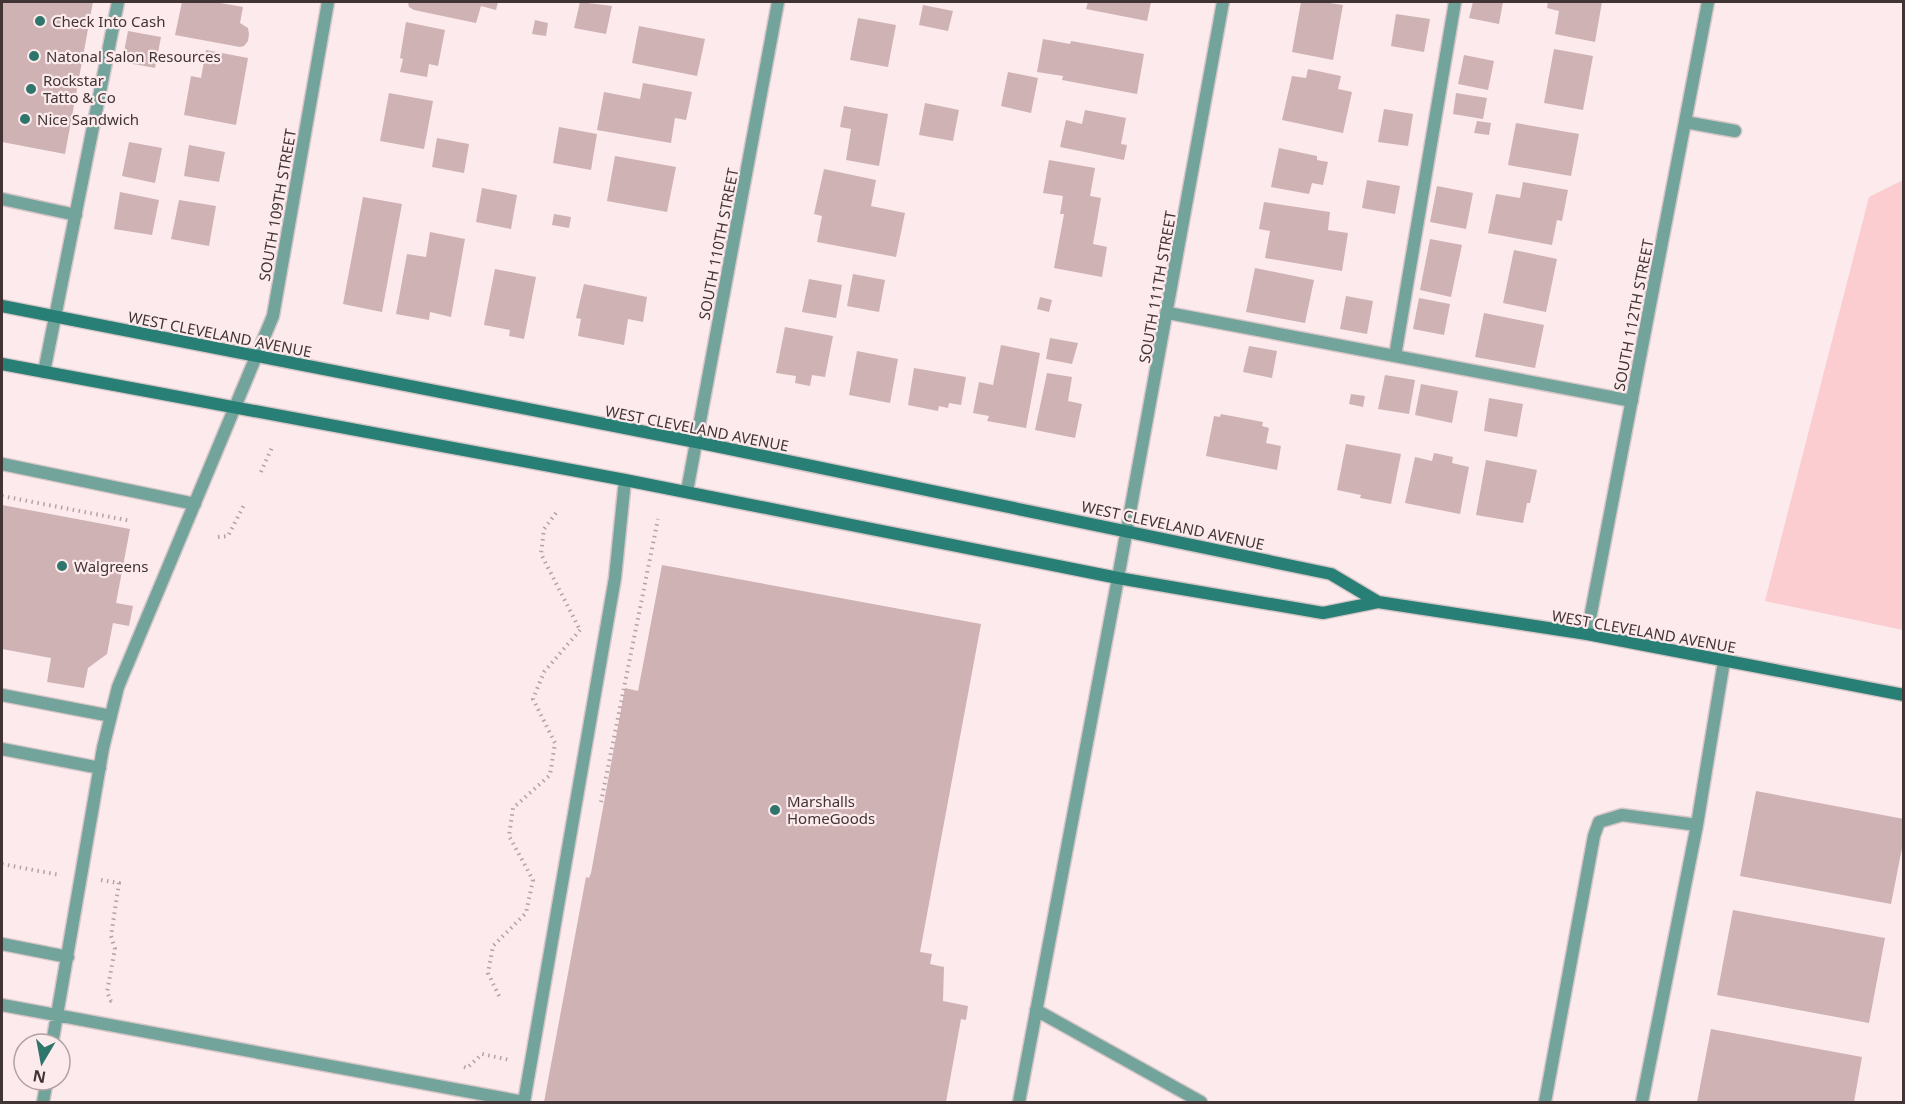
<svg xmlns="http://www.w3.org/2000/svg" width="1905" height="1104" font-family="'Noto Sans',sans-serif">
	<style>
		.green { fill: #fbccd0 }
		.building { fill: #cfb2b4 }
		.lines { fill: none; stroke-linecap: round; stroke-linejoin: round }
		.lane-casing { stroke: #d7c6c7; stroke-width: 15 }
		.street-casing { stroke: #d7c6c7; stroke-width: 15 }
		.secondary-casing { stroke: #d7c6c7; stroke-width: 15 }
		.path { stroke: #b3a3a4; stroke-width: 4; stroke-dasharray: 1.5 4.5; stroke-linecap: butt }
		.lane { stroke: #72a49c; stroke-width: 12 }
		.street { stroke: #72a49c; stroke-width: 12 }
		.secondary { stroke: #287f75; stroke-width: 12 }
		.poi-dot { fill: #2e756c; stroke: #fdeaec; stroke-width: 2 }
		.labels { text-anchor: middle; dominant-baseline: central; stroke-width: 4.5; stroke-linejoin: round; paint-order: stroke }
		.poi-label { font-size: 15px; fill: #403435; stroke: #fdeaec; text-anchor: start }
		.street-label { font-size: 15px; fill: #403435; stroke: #fdeaec }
	</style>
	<rect width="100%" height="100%" fill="#fdeaec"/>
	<!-- green -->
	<path class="green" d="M1903 180V630L1765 601 1869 197Z"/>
	<!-- building -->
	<path class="building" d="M2 2H93L65 154 2 142Z
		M182 2H215L243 7 240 23 248 28 249 34 248 41 244 46 240 47 175 35Z
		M408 2H498L496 10 481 6 476 23 414 10 409 7Z
		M580 2 612 6 606 34 574 28Z
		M1088 2H1151L1147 21 1086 9Z
		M1301 2H1323L1343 5 1333 60 1292 52Z
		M1473 2H1503L1499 24 1469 18Z
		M1548 2H1602L1595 42 1555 34 1559 11 1547 8Z
		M923 5 953 11 948 31 919 25Z
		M1396 14 1430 19 1424 52 1391 46Z
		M858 18 896 25 888 67 850 60Z
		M535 20 548 23 546 36 532 34Z
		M406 22 445 30 438 66 429 64 427 77 400 72 403 59 400 58Z
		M639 26 705 39 697 76 632 63Z
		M128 31 161 37 155 68 122 62Z
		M1043 39 1070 44 1071 41 1144 54 1137 94 1062 80 1063 76 1037 72Z
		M1554 49 1593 56 1583 110 1544 103Z
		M206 50 248 58 236 125 184 115 191 76 201 78Z
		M1464 55 1494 61 1488 90 1458 84Z
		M1308 69 1341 76 1338 89 1352 92 1343 133 1282 120 1292 76 1306 78Z
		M1008 72 1038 78 1031 113 1001 106Z
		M643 83 692 92 686 120 675 118 671 143 597 130 604 92 640 99Z
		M389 93 433 101 424 149 380 141Z
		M1456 93 1487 98 1483 119 1453 114Z
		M925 103 959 110 953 141 919 135Z
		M844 106 888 114 879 166 846 160 851 129 840 127Z
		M1384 109 1413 114 1408 146 1378 142Z
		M1085 110 1126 118 1121 144 1127 145 1124 160 1060 147 1066 120 1082 124Z
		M1477 121 1491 123 1489 135 1474 133Z
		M1516 123 1579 134 1571 176 1508 165Z
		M559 127 597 134 591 170 553 163Z
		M437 138 469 144 464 173 432 167Z
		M129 142 162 148 155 183 122 176Z
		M189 145 225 152 219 182 184 176Z
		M1279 148 1317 156V160L1328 162 1323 185 1312 183 1309 194 1271 187Z
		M615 156 676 167 667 212 607 201Z
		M1049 160 1095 168 1090 196 1101 198 1093 244 1107 247 1102 277 1054 268 1064 214H1060L1063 196 1043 193Z
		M824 169 876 180 871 206 905 213 896 257 817 242 822 216 814 214Z
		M1367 180 1400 186 1395 214 1362 208Z
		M1523 182 1568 190 1562 221 1557 220 1552 245 1488 233 1496 194 1520 198Z
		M1437 186 1473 193 1466 229 1430 222Z
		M482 188 517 195 511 229 476 222Z
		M120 192 159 200 152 235 114 229Z
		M363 197 402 204 382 312 343 304Z
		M179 200 216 206 209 246 171 239Z
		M1264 202 1330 212 1328 230 1348 233 1342 271 1265 258 1270 231 1259 229Z
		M554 214 571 217 569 228 552 225Z
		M430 232 465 239 451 317 430 312 429 320 396 314 407 254 426 257Z
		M1430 239 1462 245 1451 297 1420 290Z
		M1514 250 1557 259 1546 312 1503 303Z
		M1255 268 1314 280 1305 323 1246 312Z
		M495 269 536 277 524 339 509 336 510 330 484 325Z
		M853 274 885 280 879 312 847 306Z
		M809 279 842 285 836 318 802 312Z
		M584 284 647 297 643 322 628 319 624 345 578 336 581 319 576 318Z
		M1346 296 1373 301 1367 334 1340 329Z
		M1040 297 1052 300 1049 312 1037 309Z
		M1419 298 1450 304 1444 335 1413 329Z
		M1484 313 1544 325 1535 368 1475 357Z
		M785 327 833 336 825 377 812 375 810 386 795 383 796 376 776 373Z
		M1050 338 1078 343 1072 364 1046 359Z
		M1001 345 1040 353 1026 428 987 421 989 416 973 413 979 382 993 385Z
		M1249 346 1277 351 1272 378 1243 372Z
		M857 351 898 359 890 403 849 395Z
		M914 368 966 377 961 405 949 403 948 408 939 406 938 411 908 405Z
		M1047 373 1072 377 1068 401 1082 404 1075 438 1035 430Z
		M1385 375 1415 380 1409 414 1378 409Z
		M1421 384 1458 391 1452 423 1415 415Z
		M1351 394 1365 396 1363 407 1349 404Z
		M1489 398 1523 404 1517 437 1484 431Z
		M1221 414 1263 422 1262 426 1269 428 1266 443 1281 446 1277 470 1206 456 1214 416 1220 417Z
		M1346 444 1401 454 1391 504 1360 498 1361 495 1337 490Z
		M1434 453 1453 457 1452 463 1469 467 1460 514 1405 503 1415 457 1432 461Z
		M1486 460 1537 470 1530 503H1527L1523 523 1476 515Z
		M2 505 130 529 116 603 133 606 129 626 113 623 107 654 88 668 84 688 47 682 51 658 2 649Z
		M662 565 981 624 920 952 932 954 930 964 944 967 943 1001 968 1006 966 1020 961 1019 946 1102H544L586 877 589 878 591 873 625 688 638 691Z
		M1756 791 1904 819V838L1891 904 1740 876Z
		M1733 910 1885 938 1869 1023 1717 995Z
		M1711 1029 1862 1057 1854 1102H1697Z"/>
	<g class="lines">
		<defs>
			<path id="lane" d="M2 199 76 215
				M1168 313 1632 401
				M1395 356 1455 2
				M44 372 118 2
				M2 464 195 504
				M2 695 111 716
				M2 749 100 768
				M2 944 68 957
				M2 1005 524 1102
				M1036 1010 1201 1102
				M52 1044 103 748 118 687 235 407
				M43 1102 47 1080
				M524 1102 615 578 625 480
				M1019 1102 1118 578
				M1545 1102 1594 836 1599 822 1622 815 1697 825
				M1642 1102 1697 825 1724 661"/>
			<path id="street" d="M1685 122 1735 131
				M235 407 273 316 328 2
				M687 491 778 2
				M1118 578 1223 2
				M1587 634 1708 2"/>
			<path id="secondary" d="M2 306 696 442 1331 574 1378 602
				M2 364 625 480 1118 578 1323 613 1378 602 1587 634 1904 695"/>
		</defs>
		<!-- lane casing -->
		<use href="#lane" class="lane-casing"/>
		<!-- street casing -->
		<use href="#street" class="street-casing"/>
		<!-- secondary casing -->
		<use href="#secondary" class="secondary-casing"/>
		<!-- path -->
		<path class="path" d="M261 472 273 445
			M2 496 131 521
			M556 513 544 529 541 554 580 630
			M218 537 228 536 245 503
			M601 802 658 519
			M2 864 60 875
			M101 880 119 883 111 936 115 949 107 992 111 1001H114
			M499 996 488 973 493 946 526 913 533 880 509 836 513 808 550 775 555 743 533 699 544 672 580 630
			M464 1067 467 1068 482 1054 510 1060"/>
		<!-- lane -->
		<use href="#lane" class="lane"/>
		<!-- street -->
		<use href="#street" class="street"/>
		<!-- secondary -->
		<use href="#secondary" class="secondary"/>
	</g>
	<!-- markers -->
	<g class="poi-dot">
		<circle cx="40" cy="21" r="6"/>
		<circle cx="34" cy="56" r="6"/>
		<circle cx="31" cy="89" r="6"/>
		<circle cx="25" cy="119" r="6"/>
		<circle cx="62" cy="566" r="6"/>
		<circle cx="775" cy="810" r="6"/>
	</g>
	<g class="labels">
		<!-- poi labels -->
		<g class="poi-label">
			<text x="52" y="21">Check Into Cash</text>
			<text x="46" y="56">Natonal Salon Resources</text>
			<text x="43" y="80">Rockstar<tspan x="43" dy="17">Tatto &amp; Co</tspan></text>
			<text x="37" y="119">Nice Sandwich</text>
			<text x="74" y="566">Walgreens</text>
			<text x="787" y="801">Marshalls<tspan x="787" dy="17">HomeGoods</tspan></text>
		</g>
		<!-- street labels -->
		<g class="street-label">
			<text transform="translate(277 205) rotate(-80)">SOUTH 109TH STREET</text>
			<text transform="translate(718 244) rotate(-79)">SOUTH 110TH STREET</text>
			<text transform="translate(1157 287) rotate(-80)">SOUTH 111TH STREET</text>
			<text transform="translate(1633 315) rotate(-79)">SOUTH 112TH STREET</text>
			<text transform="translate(220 334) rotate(11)">WEST CLEVELAND AVENUE</text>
			<text transform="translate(697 428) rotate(11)">WEST CLEVELAND AVENUE</text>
			<text transform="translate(1173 525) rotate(12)">WEST CLEVELAND AVENUE</text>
			<text transform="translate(1644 631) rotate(10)">WEST CLEVELAND AVENUE</text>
		</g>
	</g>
	<!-- border -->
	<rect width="1905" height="1104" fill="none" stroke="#403435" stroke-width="6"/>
	<!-- north arrow -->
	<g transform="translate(42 1062) rotate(190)"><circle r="28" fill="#fdeaec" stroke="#b1a1a3" stroke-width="1.5"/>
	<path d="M0-4.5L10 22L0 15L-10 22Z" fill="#2e756c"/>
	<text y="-9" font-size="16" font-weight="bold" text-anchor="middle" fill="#403435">N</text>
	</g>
</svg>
